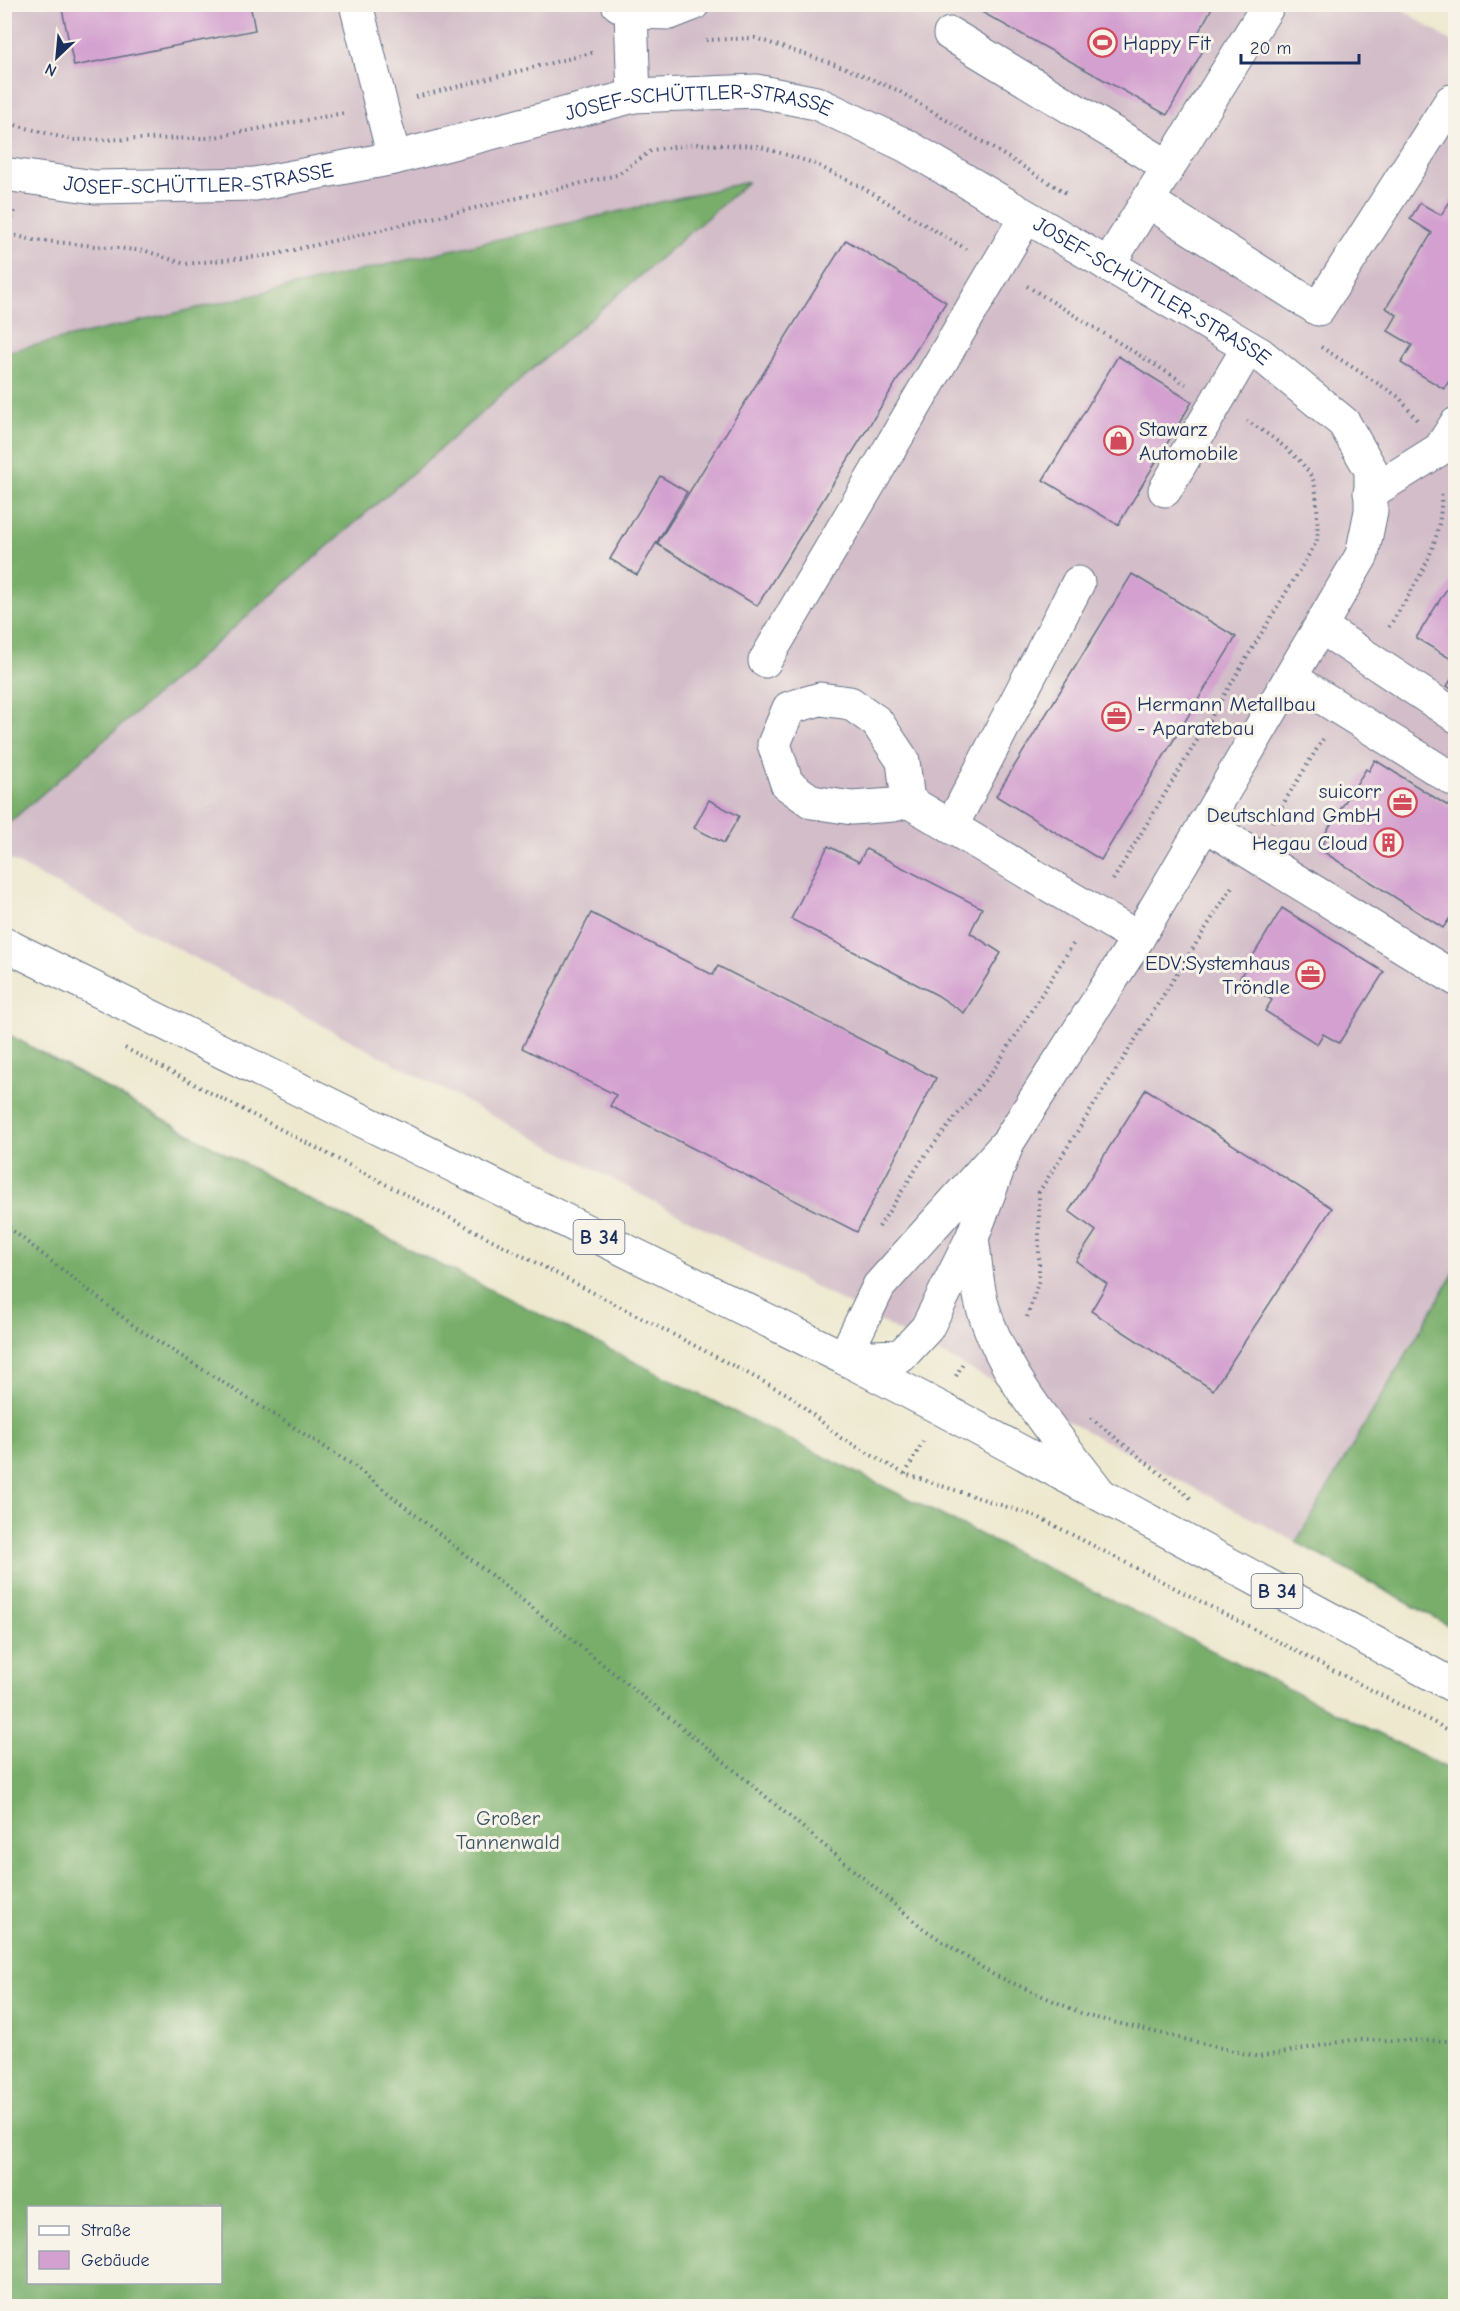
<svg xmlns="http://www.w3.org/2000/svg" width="1460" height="2311" font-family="'Comic Neue',sans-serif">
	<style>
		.industrial { fill: #d2bdc8 }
		.forest { fill: #78ae6b; stroke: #4a6e64; stroke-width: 1.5; fill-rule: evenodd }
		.building { fill: #d3a0cf }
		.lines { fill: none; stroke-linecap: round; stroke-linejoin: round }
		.minor-casing { stroke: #647085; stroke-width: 35 }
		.major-casing { stroke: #647085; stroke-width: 35 }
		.path { stroke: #647085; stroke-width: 4; stroke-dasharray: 1.5 4.5; stroke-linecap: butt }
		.minor { stroke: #fff; stroke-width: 33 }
		.major { stroke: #fff; stroke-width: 33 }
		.labels { text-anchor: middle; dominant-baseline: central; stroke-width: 6; stroke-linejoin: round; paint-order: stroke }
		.shield { fill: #f7f3e8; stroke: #5d6a87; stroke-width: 1.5 }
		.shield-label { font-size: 20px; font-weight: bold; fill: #1b2f5e }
		.poi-label { font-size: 21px; fill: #1b2f5e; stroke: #f7f3e8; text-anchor: start }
		.street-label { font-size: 21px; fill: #1b2f5e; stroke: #f7f3e8 }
		.park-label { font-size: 21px; fill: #3a5665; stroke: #f7f3e8 }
	</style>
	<rect width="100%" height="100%" fill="#f7f3e8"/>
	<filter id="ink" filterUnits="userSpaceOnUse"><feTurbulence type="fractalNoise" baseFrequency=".0167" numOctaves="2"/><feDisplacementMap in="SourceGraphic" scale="12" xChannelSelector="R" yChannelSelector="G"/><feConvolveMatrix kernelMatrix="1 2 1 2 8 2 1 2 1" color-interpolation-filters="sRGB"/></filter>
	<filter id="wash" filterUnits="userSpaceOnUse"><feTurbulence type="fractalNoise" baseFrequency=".008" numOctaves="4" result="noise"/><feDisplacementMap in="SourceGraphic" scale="24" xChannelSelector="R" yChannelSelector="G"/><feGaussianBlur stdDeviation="1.35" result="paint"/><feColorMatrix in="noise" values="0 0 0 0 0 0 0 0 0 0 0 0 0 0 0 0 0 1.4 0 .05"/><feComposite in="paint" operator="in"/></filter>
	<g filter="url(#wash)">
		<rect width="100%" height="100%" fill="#ede8ce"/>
		<!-- industrial -->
		<path class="industrial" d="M1394 4 1455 44V1271L1296 1542 5 857 4 826 747 183 5 352V5Z"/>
		<!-- forest -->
		<path class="forest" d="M748 182 5 826V352Z
			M4 1032 301 1195 1455 1772V2306H5ZM28 2208H220V2282H28Z
			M1455 1271V1629L1296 1542Z"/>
		<g id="blocks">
			<!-- building -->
			<path class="building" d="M61 4H250L255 30 74 66Z
				M981 4H1214L1195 39 1206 45 1167 115 978 10Z
				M1456 193V370L1444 389 1401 363 1412 345 1388 331 1397 315 1386 308 1432 233 1410 219 1420 203 1441 215Z
				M846 240 946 302 757 606 657 544Z
				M1118 356 1192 402 1118 525 1043 480Z
				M660 476 687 492 637 575 610 559Z
				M1132 574 1236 637 1101 860 996 796Z
				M1456 574V662L1416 638Z
				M1456 672V692L1447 686Z
				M1375 760 1456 811V909L1443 928 1319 849 1327 837 1324 835 1366 769 1369 771Z
				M709 800 739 816 724 843 694 828Z
				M828 846 859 862 866 849 982 908 970 933 1001 953 964 1013 937 995 791 919Z
				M1282 908 1384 972 1339 1043 1323 1034 1317 1044 1265 1011 1272 1000 1239 979Z
				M591 913 713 975 718 966 936 1078 857 1232 610 1106 616 1095 522 1048Z
				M1146 1089 1332 1208 1213 1390 1091 1311 1107 1284 1076 1261 1096 1231 1069 1211Z"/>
		</g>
	</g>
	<g filter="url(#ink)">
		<use href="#blocks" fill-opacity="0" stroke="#647085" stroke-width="1.5"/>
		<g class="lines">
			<defs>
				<g id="minor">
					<path d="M356 4 394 158"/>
					<path d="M618 4 631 12 634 96"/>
					<path d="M631 12 670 13 693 4"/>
					<path d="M950 34 1169 167"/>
					<path id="s1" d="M4 174 95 187 255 184 394 158 634 96 756 91 816 103 905 145 1260 354 1344 423 1371 470V511L1362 555 1138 938 1008 1142 879 1286 844 1358 901 1356 927 1328 972 1238 1008 1142"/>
					<path d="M1148 201 1318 309 1451 101"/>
					<path d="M1108 265 1269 4"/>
					<path d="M1165 490 1248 348"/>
					<path d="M1370 493 1440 449 1456 424"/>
					<path d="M1321 627 1456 716"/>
					<path d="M765 661 1026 217"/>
					<path d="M1291 678 1456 781"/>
					<path d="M908 801 903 761 877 722 850 703 820 699 789 708 774 744 787 784 812 802 852 808 893 805 908 801 1138 938"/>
					<path d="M1204 824 1456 979"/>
					<path d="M951 827 1078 583"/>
					<path d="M972 1238C976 1261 976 1288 984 1311 1006 1380 1057 1437 1100 1494"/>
				</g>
				<path id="major" d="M4 944 844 1358 940 1408 1456 1687"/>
			</defs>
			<!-- minor casing -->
			<use href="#minor" class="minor-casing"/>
			<!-- major casing -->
			<use href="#major" class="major-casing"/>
			<!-- path -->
			<path class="path" d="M706 40 755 38 843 67 897 90 1068 194
				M416 97 595 52
				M4 122 72 140 209 138 344 113
				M4 233 34 240 146 251 185 264 272 255 617 175 652 150 696 144 758 146 813 163 863 188 966 249
				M5 235 15 211
				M1027 286 1186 384
				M1321 347 1399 397 1417 420
				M1389 627C1416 583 1444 545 1441 491
				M1272 822 1323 739
				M1113 880 1317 541C1318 527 1318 492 1313 480 1303 457 1267 433 1247 421
				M125 1048 789 1395 841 1438 905 1474 1038 1517 1456 1734
				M4 1224 134 1326 353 1465 715 1754 924 1929 992 1974 1088 2016 1259 2057 1351 2040 1456 2041
				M879 1227 923 1158 997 1065 1075 941
				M1027 1317 1039 1280V1192L1233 885
				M956 1376 964 1361
				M1091 1418 1193 1500
				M905 1474 923 1441"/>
			<!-- minor -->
			<use href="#minor" class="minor"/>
			<!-- major -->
			<use href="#major" class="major"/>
		</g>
	</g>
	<!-- icons -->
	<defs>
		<symbol id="stadium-ring" viewBox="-11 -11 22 22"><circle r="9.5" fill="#f7f3e8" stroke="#d1495b" stroke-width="1.5"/><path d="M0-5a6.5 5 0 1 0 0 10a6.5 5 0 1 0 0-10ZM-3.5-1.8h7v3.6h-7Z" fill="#d1495b"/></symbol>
		<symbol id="shop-ring" viewBox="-11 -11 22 22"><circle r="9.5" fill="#f7f3e8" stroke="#d1495b" stroke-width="1.5"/><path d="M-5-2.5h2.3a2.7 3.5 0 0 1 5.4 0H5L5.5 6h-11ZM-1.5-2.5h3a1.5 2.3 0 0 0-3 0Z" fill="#d1495b"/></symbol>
		<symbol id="office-ring" viewBox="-11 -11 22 22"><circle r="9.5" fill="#f7f3e8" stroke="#d1495b" stroke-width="1.5"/><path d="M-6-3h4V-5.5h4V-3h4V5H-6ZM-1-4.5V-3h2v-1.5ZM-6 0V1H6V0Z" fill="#d1495b"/></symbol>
		<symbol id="building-ring" viewBox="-11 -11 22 22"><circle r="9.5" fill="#f7f3e8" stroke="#d1495b" stroke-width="1.5"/><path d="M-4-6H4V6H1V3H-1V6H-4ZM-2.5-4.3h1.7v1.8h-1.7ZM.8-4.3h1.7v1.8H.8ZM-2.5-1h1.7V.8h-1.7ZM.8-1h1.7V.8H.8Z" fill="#d1495b"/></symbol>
	</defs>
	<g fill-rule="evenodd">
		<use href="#stadium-ring" x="1086" y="26" width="33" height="33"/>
		<use href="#shop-ring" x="1102" y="424" width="33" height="33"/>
		<use href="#office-ring" x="1100" y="700" width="33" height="33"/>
		<use href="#office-ring" x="1386" y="786" width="33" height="33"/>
		<use href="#building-ring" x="1372" y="826" width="33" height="33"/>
		<use href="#office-ring" x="1294" y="958" width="33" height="33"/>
	</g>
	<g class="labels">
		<!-- shield labels -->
		<g class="shield">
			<rect x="573.5" y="1220" width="51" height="34" rx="4.5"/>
			<rect x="1251.5" y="1574" width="51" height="34" rx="4.5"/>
		</g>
		<g class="shield-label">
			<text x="599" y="1237">B 34</text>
			<text x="1277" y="1591">B 34</text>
		</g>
		<!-- poi labels -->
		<g class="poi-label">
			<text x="1123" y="43">Happy Fit</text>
			<text x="1139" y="429">Stawarz<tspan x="1139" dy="24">Automobile</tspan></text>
			<text x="1137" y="704">Hermann Metallbau<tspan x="1137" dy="24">- Aparatebau</tspan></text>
			<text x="1381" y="791" text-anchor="end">suicorr<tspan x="1381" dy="24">Deutschland GmbH</tspan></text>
			<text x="1368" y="843" text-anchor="end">Hegau Cloud</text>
			<text x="1290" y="963" text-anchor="end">EDV:Systemhaus<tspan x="1290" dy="24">Tröndle</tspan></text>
		</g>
		<!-- street labels -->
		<g class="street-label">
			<text stroke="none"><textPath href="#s1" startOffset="706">JOSEF-SCHÜTTLER-STRASSE</textPath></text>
			<text stroke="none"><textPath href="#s1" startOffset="196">JOSEF-SCHÜTTLER-STRASSE</textPath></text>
			<text stroke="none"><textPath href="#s1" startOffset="1210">JOSEF-SCHÜTTLER-STRASSE</textPath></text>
		</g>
		<!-- park labels -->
		<g class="park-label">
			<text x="508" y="1818">Großer<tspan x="508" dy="24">Tannenwald</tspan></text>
		</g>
	</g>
	<!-- margin -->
	<rect width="1460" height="2311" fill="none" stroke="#f7f3e8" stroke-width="24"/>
	<!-- legend -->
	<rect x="27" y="2206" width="195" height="78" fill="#f7f3e8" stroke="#9fa5b1" stroke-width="1.5"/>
	<rect x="39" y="2226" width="30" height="9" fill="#ffffff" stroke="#9fa5b1" stroke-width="1.5"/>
	<text x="81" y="2236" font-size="18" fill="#1b2f5e">Straße</text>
	<rect x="39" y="2251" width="30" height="18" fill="#d3a0cf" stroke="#9fa5b1" stroke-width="1.5"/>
	<text x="81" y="2266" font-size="18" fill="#1b2f5e">Gebäude</text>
	<!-- north arrow -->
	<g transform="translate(57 57) rotate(206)" stroke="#f7f3e8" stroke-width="4.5" paint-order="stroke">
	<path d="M0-4.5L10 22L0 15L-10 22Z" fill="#1b2f5e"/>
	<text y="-9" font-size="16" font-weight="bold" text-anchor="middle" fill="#1b2f5e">N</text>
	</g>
	<!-- scale -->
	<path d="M1241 54v9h118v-9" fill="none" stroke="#1b2f5e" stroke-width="3"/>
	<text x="1250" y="54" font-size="18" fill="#1b2f5e" stroke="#f7f3e8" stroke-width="4.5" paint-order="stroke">20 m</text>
</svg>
